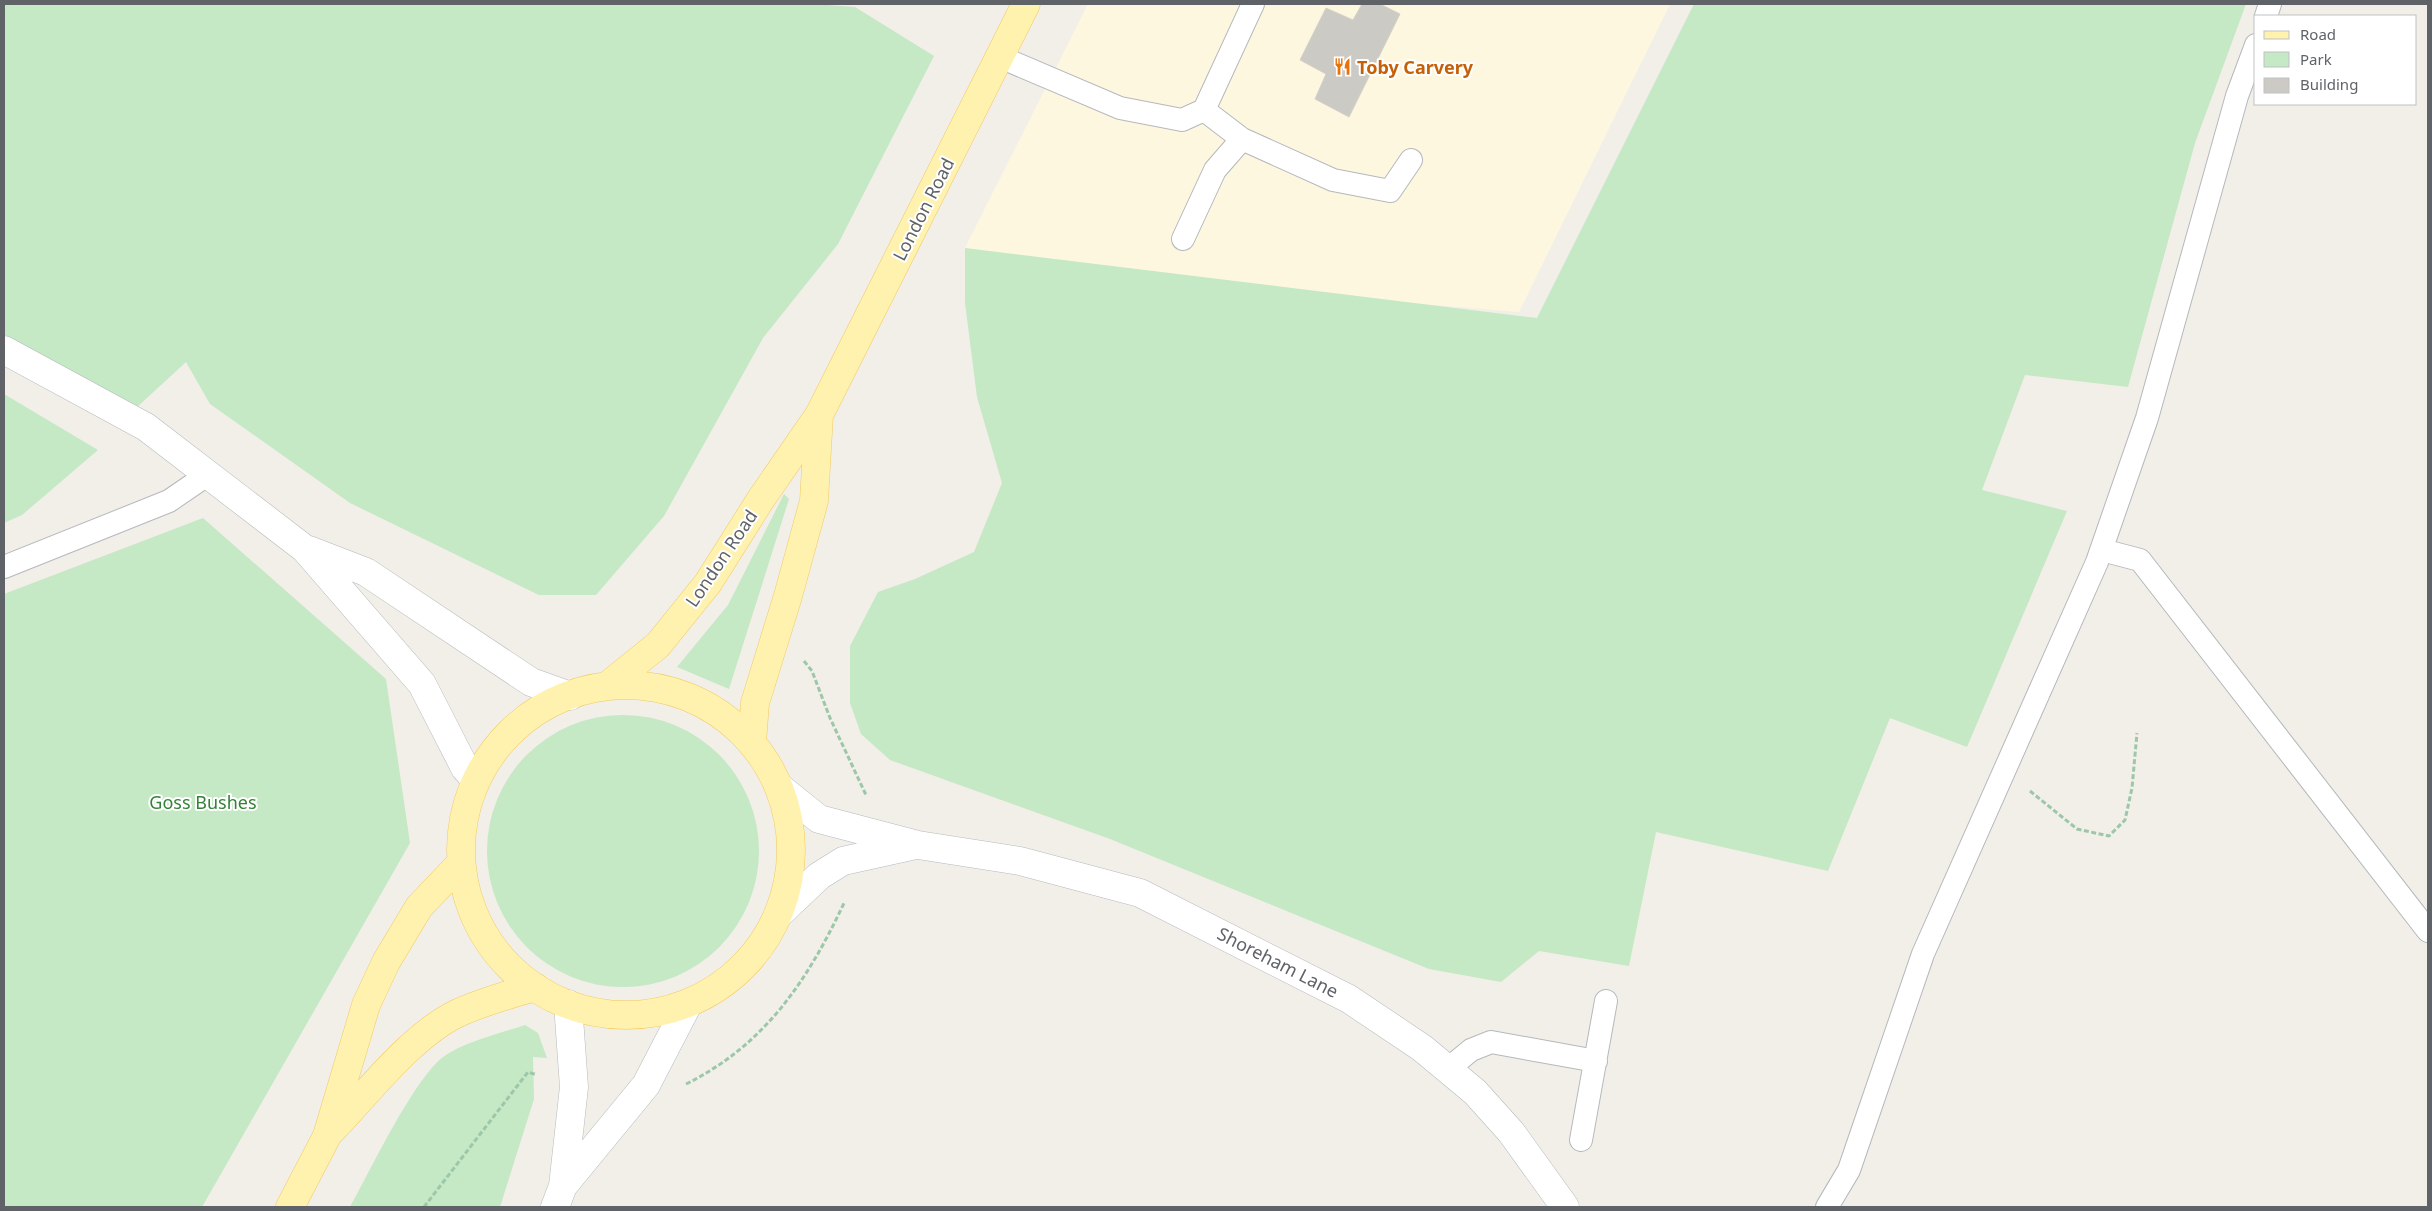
<svg xmlns="http://www.w3.org/2000/svg" width="2432" height="1211" font-family="'Noto Sans',sans-serif">
	<style>
		.commercial { fill: #fef7e0 }
		.green { fill: #c5e8c5 }
		.building { fill: #cccac5; stroke: #d6d1c6 }
		.lines { fill: none; stroke-linecap: round; stroke-linejoin: round }
		.lane-casing { stroke: #b5b8bc; stroke-width: 24 }
		.street-casing { stroke: #b5b8bc; stroke-width: 29 }
		.secondary-casing { stroke: #b6babf; stroke-width: 29 }
		.primary-casing { stroke: #f2c960; stroke-width: 29 }
		.path { stroke: #9cc7a9; stroke-width: 3; stroke-dasharray: 5 2.5; stroke-linecap: butt }
		.lane { stroke: #fff; stroke-width: 22 }
		.street { stroke: #fff; stroke-width: 28 }
		.secondary { stroke: #fff; stroke-width: 28 }
		.primary { stroke: #fff2af; stroke-width: 28 }
		.labels { text-anchor: middle; dominant-baseline: central; stroke-width: 4; stroke-linejoin: round; paint-order: stroke }
		.food-label { font-size: 18px; font-weight: bold; fill: #c56008; stroke: #fff; text-anchor: start }
		.street-label { font-size: 18px; fill: #5f6368; stroke: #fff }
		.park-label { font-size: 18px; fill: #348238; stroke: #fff }
	</style>
	<rect width="100%" height="100%" fill="#f1efe8"/>
	<!-- commercial -->
	<path class="commercial" d="M1088 4H1670L1519 312 1211 287 965 248Z"/>
	<!-- green -->
	<path class="green" d="M4 4H813L855 7 934 56 838 244 763 338 664 516 596 595H539L350 503 210 404 186 362 136 408 4 335Z
		M1694 4H2246L2195 143 2128 387 2025 375 1982 490 2067 511 1967 747 1890 718 1828 871 1656 832 1629 966 1539 951 1501 982 1429 969 1110 839 890 760 861 734 850 703V646L878 592 915 579 974 552 1002 483 977 397 965 303V248L1537 318Z
		M4 394 98 450 22 515 4 523Z
		M784 494 789 499 729 689 677 667 728 605Z
		M203 518 386 679 410 843 202 1207H4V594Z
		M487 851a136 136 0 1 1 272 0a136 136 0 1 1-272 0Z
		M525 1025 538 1033 547 1058 533 1057 534 1099 500 1207H350C370 1172 415 1075 446 1055 467 1041 501 1033 525 1025Z"/>
	<!-- building -->
	<path class="building" d="M1362 4H1380L1400 14 1349 117 1315 99 1326 74 1300 60 1326 8 1353 20Z"/>
	<g class="lines">
		<defs>
			<path id="lane" d="M2266 16 2270 4
				M1000 57 1120 108 1182 120 1204 110 1253 4
				M1204 110 1242 139 1333 180 1390 191 1411 160
				M1183 239 1215 170 1242 139
				M2102 550 2140 560 2428 931
				M4 567 169 501 207 475
				M1448 1069 1471 1050 1491 1042 1596 1061
				M1581 1140 1606 1001
				M1827 1207 1849 1170 1923 954 2097 562 2147 418 2237 96 2256 45"/>
			<path id="street" d="M4 350 146 427 305 549 422 684 465 768 473 777
				M309 550 366 572 531 682 570 696"/>
			<path id="secondary" d="M779 787 819 819 918 845 1020 861 1140 893 1349 999 1422 1048 1475 1092 1511 1132 1565 1207
				M780 913 819 876 843 861 911 846
				M563 1186 646 1085 688 1004
				M555 1207 563 1186 574 1087 568 1004"/>
			<path id="primary" d="M461 850a165 165 0 1 1 330 0a165 165 0 1 1-330 0Z
				M607 686 658 645 708 583 761 499 819 415 1026 4
				M752 743 755 703 788 596 814 501 819 415
				M331 1131C367 1094 410 1037 456 1014 481 1002 508 995 535 987
				M290 1207 327 1136 366 1005 386 962 419 907 460 864"/>
		</defs>
		<!-- lane casing -->
		<use href="#lane" class="lane-casing"/>
		<!-- street casing -->
		<use href="#street" class="street-casing"/>
		<!-- secondary casing -->
		<use href="#secondary" class="secondary-casing"/>
		<!-- primary casing -->
		<use href="#primary" class="primary-casing"/>
		<!-- path -->
		<path class="path" d="M804 661 812 671 830 718 866 795
			M2030 791 2077 829 2109 836 2125 820 2132 788 2137 733
			M686 1084C765 1045 808 980 844 903
			M424 1207 528 1072 537 1075"/>
		<!-- lane -->
		<use href="#lane" class="lane"/>
		<!-- street -->
		<use href="#street" class="street"/>
		<!-- secondary -->
		<use href="#secondary" class="secondary"/>
		<!-- primary -->
		<use href="#primary" class="primary"/>
	</g>
	<!-- icons -->
	<defs>
		<symbol id="restaurant-bare" viewBox="-9 -9 18 18"><path d="M-5-6h1v4h1v-4h1v4h1v-4h1v5L-1.5 .5V6h-2V.5L-5-1ZM5-6V6H3V1.5H1.5Q1.5-4 5-6Z" fill="#e8710a" stroke="#fff" stroke-width="2.5" paint-order="stroke"/></symbol>
	</defs>
	<g fill-rule="evenodd">
		<use href="#restaurant-bare" x="1330" y="54" width="25" height="25"/>
	</g>
	<g class="labels">
		<!-- food labels -->
		<g class="food-label">
			<text x="1357" y="67">Toby Carvery</text>
		</g>
		<!-- street labels -->
		<g class="street-label">
			<text transform="translate(923 209) rotate(-63)">London Road</text>
			<text transform="translate(721 558) rotate(-56)">London Road</text>
			<text transform="translate(1278 962) rotate(27)">Shoreham Lane</text>
		</g>
		<!-- park labels -->
		<g class="park-label">
			<text x="203" y="802">Goss Bushes</text>
		</g>
	</g>
	<!-- border -->
	<rect width="2432" height="1211" fill="none" stroke="#5f6368" stroke-width="10"/>
	<!-- legend -->
	<rect x="2254" y="15" width="162" height="90" fill="#ffffff" stroke="#bfc1c3"/>
	<rect x="2264" y="31" width="25" height="8" fill="#fff2af" stroke="#bfc1c3"/>
	<text x="2300" y="40" font-size="15" fill="#5f6368">Road</text>
	<rect x="2264" y="52" width="25" height="15" fill="#c5e8c5" stroke="#bfc1c3"/>
	<text x="2300" y="65" font-size="15" fill="#5f6368">Park</text>
	<rect x="2264" y="78" width="25" height="15" fill="#cccac5" stroke="#bfc1c3"/>
	<text x="2300" y="90" font-size="15" fill="#5f6368">Building</text>
</svg>
